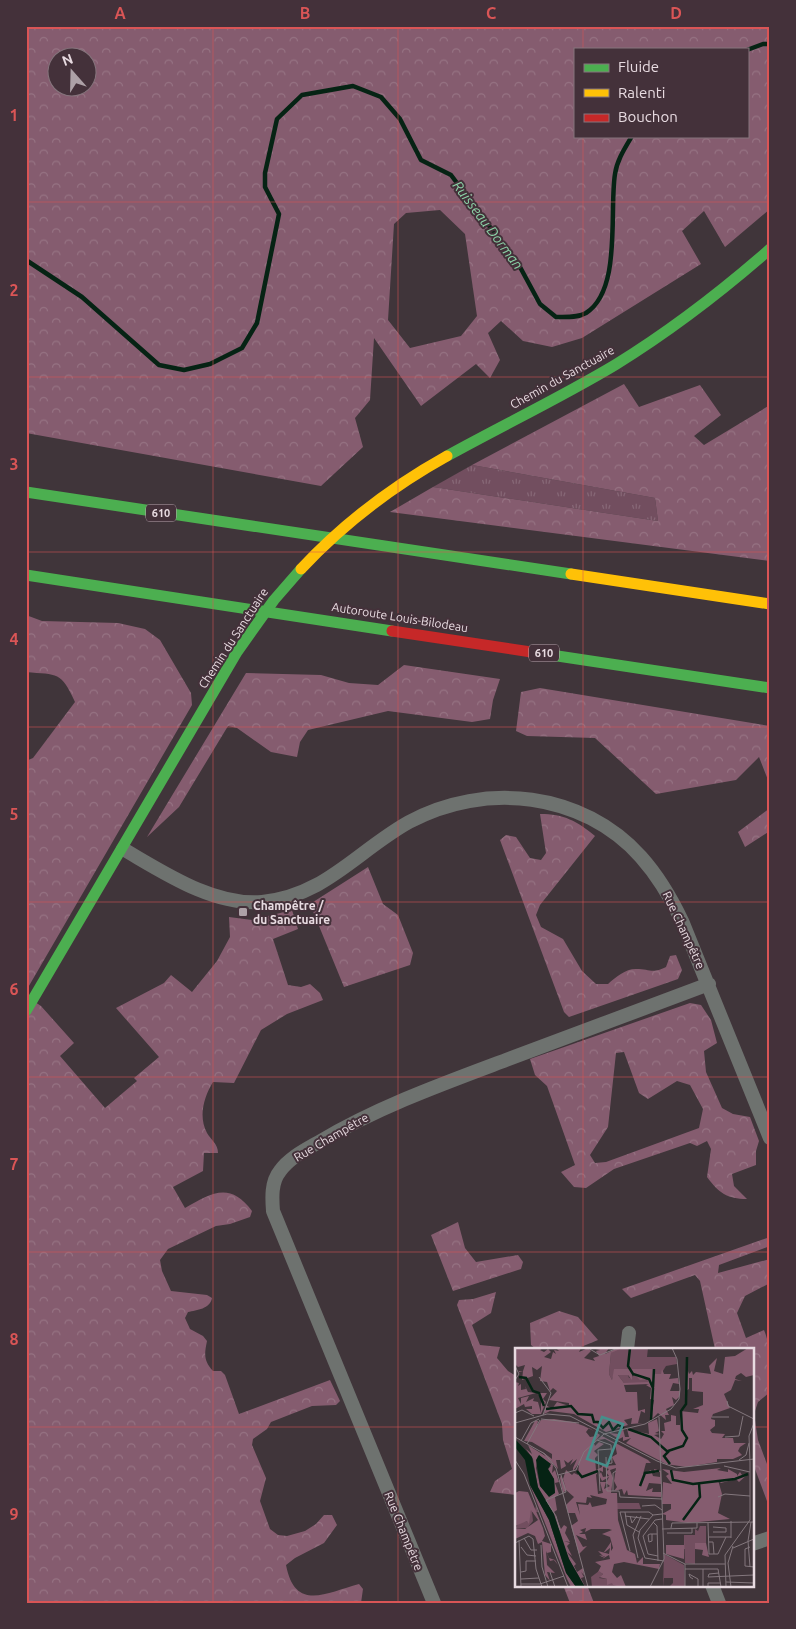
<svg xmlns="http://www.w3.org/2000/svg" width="796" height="1629" font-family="Ubuntu,sans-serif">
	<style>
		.grass { fill: url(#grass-tufts) }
		.forest { fill: url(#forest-crowns); fill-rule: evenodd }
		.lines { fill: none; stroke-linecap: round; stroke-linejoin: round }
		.stream { stroke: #062314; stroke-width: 4.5 }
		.street { stroke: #6e726f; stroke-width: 14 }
		.fast { stroke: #4caf50; stroke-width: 11 }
		.slow { stroke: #ffc107; stroke-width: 11 }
		.jam { stroke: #c62828; stroke-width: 11 }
		.grid { fill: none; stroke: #da5556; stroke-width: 1; stroke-opacity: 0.55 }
		.poi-dot { fill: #ada1a7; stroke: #44313a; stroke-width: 2 }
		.labels { text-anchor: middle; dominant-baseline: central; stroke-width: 4; stroke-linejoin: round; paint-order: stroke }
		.shield { fill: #44313a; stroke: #b7a8af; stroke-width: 1 }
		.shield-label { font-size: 11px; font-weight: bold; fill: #e8dbe1 }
		.street-label { font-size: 12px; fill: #e8dbe1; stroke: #44313a }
		.poi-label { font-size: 12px; font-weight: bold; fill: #e8dbe1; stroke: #44313a; text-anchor: start }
		.water-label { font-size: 14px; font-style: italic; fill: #8bd3a7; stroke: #44313a }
		.inset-river { fill: none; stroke: #062314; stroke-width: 2.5 }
		.inset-road { fill: none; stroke: #83777d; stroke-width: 1 }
		.view { fill: #458f8b; fill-opacity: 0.15; stroke: #458f8b; stroke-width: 2.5 }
		.inset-edge { fill: none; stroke: #e8dbe1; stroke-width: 2.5 }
		.neatline { fill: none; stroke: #da5556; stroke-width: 2 }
		.grid-label { font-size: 16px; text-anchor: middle; font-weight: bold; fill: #da5556 }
	</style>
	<defs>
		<pattern id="grass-tufts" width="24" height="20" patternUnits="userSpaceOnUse" patternTransform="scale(1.25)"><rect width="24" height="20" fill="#724e5f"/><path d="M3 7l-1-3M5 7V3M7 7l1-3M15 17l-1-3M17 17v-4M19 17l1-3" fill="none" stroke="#866776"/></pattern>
		<pattern id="forest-crowns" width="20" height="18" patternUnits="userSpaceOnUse" patternTransform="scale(1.25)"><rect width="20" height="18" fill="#855c6f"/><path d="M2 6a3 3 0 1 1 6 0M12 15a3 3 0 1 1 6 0" fill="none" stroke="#967383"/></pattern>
	</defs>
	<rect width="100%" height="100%" fill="#40353a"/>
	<!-- grass -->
	<path class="grass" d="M472 465 655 498 658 521 433 487Z"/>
	<!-- forest -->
	<path class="forest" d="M26 26H770V209L725 247 704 211 682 231 701 264 582 338 552 347 523 341 501 321 488 333 500 360 490 378 476 364 421 406 374 338 370 400 355 418 363 447 321 486 26 433ZM575 49H747V136H575ZM58 58H88V88H58ZM440 210 465 234 477 316 461 336 410 348 388 320 394 224 406 213Z
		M624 384 639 407 700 385 721 415 694 436 704 445 770 405V561L390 512 433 487 658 521 655 498 472 465Z
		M26 615 42 621 118 623 145 629 160 640 191 693 192 705 26 991V761L33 758 75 702C61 671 58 675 26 672Z
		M404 665 500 679 493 700 490 719 472 722 388 711 308 730 300 742 297 757 271 752 237 728 228 726 179 807 147 837 246 673 321 675 349 683 378 685Z
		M540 688 770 726V785L759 757 736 780 656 794 595 738 527 736 516 731 521 692Z
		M770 808V831L745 847 738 832Z
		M540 814C564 814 577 821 595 836L540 905 536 915 541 927 563 939 582 971 596 984H608C616 977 625 969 636 969 650 969 652 974 666 967L670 956 676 955 682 970 678 979 569 1017 564 1012 500 840 506 835 516 837 530 858 541 860 546 853Z
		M368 867 383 904 398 915 413 953 410 965 344 987 310 904Z
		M292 910 298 929 273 939 288 985 301 987 310 984 320 993 323 1000 287 1014 261 1030 234 1083 213 1082C204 1097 198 1116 207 1133 211 1140 218 1144 218 1153H204L203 1171 173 1187 185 1208C211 1193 230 1181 252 1211L250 1217 230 1224 216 1226 168 1249 160 1260 162 1271 171 1291 207 1295 212 1298C210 1309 197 1310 188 1312L185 1318 190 1329 203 1336 207 1341C204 1355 204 1361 213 1371H221L225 1375 239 1414 330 1380 340 1401 336 1405 312 1406 271 1422 267 1429 253 1439 252 1445 266 1478 260 1501 270 1529 278 1535 287 1536 305 1531 316 1524 324 1515H332L337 1525 324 1543 295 1558 286 1565C295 1612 326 1593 359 1584L363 1589 361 1603H26V996L41 1006 74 1043 60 1056 105 1108 137 1081 134 1078 159 1057 116 1008 164 983 171 975 192 992 217 961 230 937 229 917 252 920Z
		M690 1003 701 1005 711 1020 717 1043 704 1051 706 1072 722 1108 733 1114 750 1117 759 1141 756 1151V1165L732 1174 734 1186 747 1199C727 1199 719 1193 707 1177L711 1149 707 1141 697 1146 690 1143 614 1169 586 1188 574 1187 561 1172 575 1165 547 1086 535 1075 530 1059ZM624 1052 639 1093 648 1099 677 1081 690 1085 703 1109 699 1128 606 1162 595 1163 590 1155 608 1127 616 1053Z
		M458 1222 465 1248 476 1262 518 1255 523 1262 521 1269 453 1291 431 1235Z
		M770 1237V1246L719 1265 718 1273 770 1259V1283L745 1296 737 1313 746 1338 764 1330C772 1349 770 1371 770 1392L758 1402 754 1414 758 1440 770 1472V1509L752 1461V1349H715L700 1281 695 1275 631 1298 622 1289Z
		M496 1292 491 1313 472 1325 480 1345 500 1347 497 1358 508 1371 516 1376V1495L490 1492 495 1481 512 1469 503 1440 502 1424 457 1305 459 1300 473 1299Z
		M559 1311 578 1317 598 1340 576 1349H536L531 1345 530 1323Z
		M563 1585H587L594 1603H570Z"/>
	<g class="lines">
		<!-- stream -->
		<path class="stream" d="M747 50 763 44H770
			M26 260 82 297 159 365 184 370 210 364 242 348 257 323 279 214 265 187V173L277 119 302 95 353 86 381 97 400 119 421 160 451 175 520 267 540 304 556 317C566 317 577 318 586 313 622 290 609 211 615 174 617 160 625 148 632 136"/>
		<!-- street -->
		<path class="street" d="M123 849C163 872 213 906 262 902 325 896 357 851 409 822 485 781 583 792 641 857 658 876 671 898 682 921L770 1138
			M627 1349 629 1333
			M752 1544 770 1538
			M712 1585 719 1603
			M434 1603 273 1211C272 1198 271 1182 280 1171 289 1158 305 1150 319 1142 378 1107 442 1084 506 1060 574 1035 641 1009 709 984"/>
		<!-- fast -->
		<path class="fast" d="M447 456C503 425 560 398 615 365 670 331 721 292 770 249
			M26 492 571 574
			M26 575 392 631
			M551 655 770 688
			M26 1011 237 652 274 600 301 569"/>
		<!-- slow -->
		<path class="slow" d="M301 569C344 523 393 486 447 456
			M571 574 770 604"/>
		<!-- jam -->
		<path class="jam" d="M392 631 551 655"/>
	</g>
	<!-- grid -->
	<path class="grid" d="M213 26V1603M398 26V1603M583 26V49M583 136V1349M26 202H770M26 377H770M26 552H770M26 727H770M26 902H770M26 1077H770M26 1252H770M26 1427H516M752 1427H770M583 1585V1603"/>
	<!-- markers -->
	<rect class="poi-dot" x="238" y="907" width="10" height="10" rx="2.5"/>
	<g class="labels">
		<!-- shield labels -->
		<g class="shield">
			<rect x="146" y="504.5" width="30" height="17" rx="4"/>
			<rect x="529" y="644.5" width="30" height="17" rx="4"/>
		</g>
		<g class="shield-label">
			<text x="161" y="513">610</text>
			<text x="544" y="653">610</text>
		</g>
		<!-- street labels -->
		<g class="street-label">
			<text transform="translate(562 377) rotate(-29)">Chemin du Sanctuaire</text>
			<text transform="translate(400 617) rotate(9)">Autoroute Louis-Bilodeau</text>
			<text transform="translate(233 638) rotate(-57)">Chemin du Sanctuaire</text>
			<text transform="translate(684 930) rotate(65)">Rue Champêtre</text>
			<text transform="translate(331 1137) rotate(-30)">Rue Champêtre</text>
			<text transform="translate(404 1531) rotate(68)">Rue Champêtre</text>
		</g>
		<!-- poi labels -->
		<g class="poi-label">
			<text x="253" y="905">Champêtre /<tspan x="253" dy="14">du Sanctuaire</tspan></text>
		</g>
		<!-- water labels -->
		<g class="water-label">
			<text transform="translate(488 225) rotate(53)">Ruisseau Dorman</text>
		</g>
	</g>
	<!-- overview -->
	<g transform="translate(515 1348)">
		<rect width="239" height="239" fill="#40353a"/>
		<path d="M103 0H133L132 9H161L162 16 151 18 146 26H138L141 21H100L97 32 94 26 96 5ZM103 27H113L114 30 120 27 132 32 133 27H137L138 34 134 30V35H109ZM102 155H124L126 161H102ZM21 157 23 164H17L18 173 13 179 21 176 22 179 0 181 4 174 13 173 17 158 20 163ZM185 178H191V195H180V181L183 183Z" fill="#724e5f"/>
		<path d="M0 0H28L25 2 29 4 33 1 36 4 29 9 36 11 38 4 41 6 39 2 44 3 41 0H66L64 4 73 0 76 3 69 10 80 13 78 10 84 8 81 3 85 2 76 0H94L90 6 103 0H107L96 5 94 26 97 32 99 21H141L139 26H146L147 21 149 26H156L154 31 163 30 164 36 158 35 155 43H165L164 49 161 52 157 49 159 57 151 61 154 67H150L151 72 143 65 135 73 139 52 135 51 136 40 131 37 134 36 109 37 111 44H122L123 63 130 61V65L126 63 123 75H128L116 76 117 70 109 72 113 77 91 84 59 66 35 63 29 66 31 57 37 61 42 54 54 58V55L34 52 42 43 38 40 35 43 32 34 25 33 27 18 22 22 17 19 18 28 7 32 8 23 4 24V23H8L10 17 3 19 0 16ZM103 27H113L117 32V27H120L125 32 133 31V34L109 35ZM233 0H239V27L231 29 226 25 221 28 220 31 227 33 220 32 216 42 209 46 215 60 198 66 196 71 200 72V78L195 82 197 85 210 86 207 90H218L219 95H231L225 99 223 103 227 107 218 111H202V114L171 119 151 116 111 95 116 90 108 93V89L104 91 94 85 104 86 108 81 110 89H114L112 81 134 86 133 75 142 71 144 83 140 85 145 86 139 87 146 91 149 86 146 83H150L149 75 156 73V67L161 68V77H165V63L183 65 184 61H178L188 57V44L177 43V30H174V41L171 43 172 20 174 26 177 23 178 27 181 24 196 26 194 18 202 10 199 23 208 26 210 9 220 8ZM0 34 4 35 3 38 6 36V42L11 41 10 38 13 44 21 45 3 50 6 56V50L14 48 11 54 19 50 18 53 23 54 26 65V54L30 55 22 45H32L28 51 31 54 26 66H17L11 61H17V58L10 59 9 56 0 61ZM39 71 58 74 69 78 79 83 74 80 71 84 75 89 82 88V85L85 87 79 95 80 98 84 94 89 96 79 103 83 107 80 110 81 122 87 119V115L91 118 101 117 97 109 102 106 100 96 90 91 83 92 87 88 133 112 136 115H131L128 126 136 122 138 128 145 129V124L140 125 139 121 146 123V136L134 135 131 143 138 140 137 144H146V149L113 147 112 142 109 147 107 141 99 143 102 139 99 133 101 120 95 122 98 130 96 145H102L103 172 112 202 120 206 122 215 128 209V216H145L144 221 109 214 99 216 97 224 102 230 106 227 111 239 92 237V231L84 229 88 226 83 224 86 218 80 214 95 211 94 207 87 211 90 208 87 209 84 207 88 208 83 203 94 206 95 200 90 204H89L96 194V203L98 200 95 189 87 186 97 182 94 181H76L70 184 71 180 65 182 68 184 64 186H70L72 192 61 187 68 199 72 198 64 206 56 178 63 173 60 165H53L51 157 59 149 51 142 48 145 45 130 46 127 51 140 48 131 51 122 57 127 59 125 63 127 64 115 58 123V120L62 111 55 117 58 111 53 115 49 112 51 118 46 121 45 112H41L43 121 25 102 37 111V106L17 94 9 93 20 73H23L22 78 26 72ZM88 119 94 121 91 124 94 128 88 129 86 124 84 127 87 133 94 129 91 135 95 138 89 141 91 134H85L88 145 83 146 81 127 84 122 88 124ZM75 147 92 151 91 156 77 159 75 154 73 157 63 156 65 167 61 154 71 155 72 149 77 150ZM13 97 32 109 38 117 37 125 40 122 44 134 40 135 44 146 40 149 42 162 39 164 46 181 49 177 52 179 50 185 55 194 49 193 55 195 52 198 57 208 52 204 61 216 59 218 62 224 68 220 69 227 66 224 69 229 66 230 70 239 54 211 23 140 18 111 11 101 17 106ZM23 108 36 118 33 121 39 131 40 145H31L25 138 21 120ZM206 120 202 122 213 124V121L222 126V128L225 124 227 127 233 126 224 134 221 131 206 135 203 132 207 146 203 165 215 171 173 175 151 172V167L147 166 156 161V156H147L148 134 157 136 151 128 154 126 147 121 169 124ZM15 137 34 172 51 224 61 239H56L52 231ZM4 143 13 144 28 180 30 188 27 193 36 196V204L32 205 34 210 40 212 43 217 39 212 35 213 31 203 32 217 40 225 32 224 35 233 30 227 27 194 23 196 20 188 13 185 0 191V181H10L23 172 16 162 14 176 12 173 0 178V145ZM169 187H180V195H191L194 209 187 207 188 202 180 201H169V211L151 206V197H169Z" fill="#855c6f" fill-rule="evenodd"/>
		<path d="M84 223 88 226 84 230 92 231V237L97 235 99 239H77L76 229Z" fill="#724e5f"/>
		<path d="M169 187H180V216L170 215ZM149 206 169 217 170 239H154L158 235V230H149L148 239Z" fill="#724e5f"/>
		<path d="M0 91 17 109 23 139 39 166 54 211 70 239H61L51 225 34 172 15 137 10 112 0 99ZM24 107 36 116 33 121 39 131 40 145 34 149 25 138 21 112Z" fill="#062314"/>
		<path class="inset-river" d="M115 0 113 18 118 26 134 31 138 40 136 72M4 29 11 30 18 43 24 45 29 58M138 39 139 21M31 61 56 58 63 66 77 67 79 74H83L88 80 94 74 98 82 103 77 109 80M113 81 136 89 153 104 149 108 155 116M153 103 168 98 172 90 167 82 166 63 171 56 172 9M156 122 158 132 178 136 220 131 233 126M62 123 67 129 83 123M125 138 130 125 144 123M168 172 185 149 184 135"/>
		<path class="inset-road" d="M73 0 85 7 103 0M0 18 4 26 0 32M24 29 36 45 28 67M212 53 213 58 239 71M0 65 7 62 19 68M197 69H214M26 71 64 75M0 75 32 66 55 68 142 113 161 120 239 111M0 89 30 106 41 120 73 239M210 89 224 88 228 68M82 92 96 97 97 115 91 116M6 93 16 75 24 71M12 96 25 72M91 109 92 143H104L105 149 147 151M0 112 9 126 53 239M224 112 231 107 234 95M235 115 234 88 239 75M209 118 235 124M43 127 61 122 69 104 89 86 130 76 156 61 164 51 165 41 162 11 157 0M85 143 83 102 96 101M98 143V125L101 123M203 149 210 146 235 148M127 158 140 157 147 162M105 164 115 203M105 164H134L138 167M110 164 112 177 124 184M147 166 138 167 125 182 123 190 130 210 149 213M110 168 134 171M115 168 117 175 122 168M216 173V190M138 174 142 178 143 213M193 175 194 206H203L211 189M198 179 211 180V184H198M156 180 157 175 239 174M147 181 182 180V175M45 182 41 168 31 152 51 144 46 127M152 185H177V180M137 186V193L134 194 133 187 135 186H142M194 189H216M9 190 16 202H22M4 192 6 239M233 193 235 219M233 193 236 174M194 194H198L199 206M0 195 14 188 18 191 21 221 27 239M26 197 27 219 33 239M6 199 12 207 21 208M235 199 230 201V218L239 219M218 200 239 191M148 205 170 216H210M143 208 133 206 128 188 140 172 147 171M123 210 118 187 126 168M170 216V239M170 221H203L206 239M188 221V239M6 224 11 223V213H21M35 224 40 239M204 225 194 226 193 229 239 227M6 231 24 230M178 231 175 229 174 226 183 231V239M211 234 239 235M6 236H25L49 228M135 239 149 211 144 69M193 239V235H206M211 239 210 207 235 172V115M216 239 213 215 218 198"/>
		<path class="view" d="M87 69 108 76 92 118 72 111Z"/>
		<rect width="239" height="239" class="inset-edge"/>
	</g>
	<!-- border -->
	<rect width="796" height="1629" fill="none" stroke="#44313a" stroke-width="55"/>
	<!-- legend -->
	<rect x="574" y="48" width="175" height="90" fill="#44313a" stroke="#86757d"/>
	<rect x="584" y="64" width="25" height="8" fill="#4caf50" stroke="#86757d"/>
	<text x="618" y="72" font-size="15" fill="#e8dbe1">Fluide</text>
	<rect x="584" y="89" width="25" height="8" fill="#ffc107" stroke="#86757d"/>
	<text x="618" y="98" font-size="15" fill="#e8dbe1">Ralenti</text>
	<rect x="584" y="114" width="25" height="8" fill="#c62828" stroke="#86757d"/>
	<text x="618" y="122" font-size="15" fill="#e8dbe1">Bouchon</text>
	<!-- north arrow -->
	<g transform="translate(72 72) rotate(340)"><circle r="24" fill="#44313a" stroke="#86757d"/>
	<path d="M0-4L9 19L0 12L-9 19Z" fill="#ada1a7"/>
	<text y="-8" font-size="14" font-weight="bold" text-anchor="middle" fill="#e8dbe1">N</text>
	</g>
	<rect x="28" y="28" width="740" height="1574" class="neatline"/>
	<g class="grid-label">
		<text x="120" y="19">A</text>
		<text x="305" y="19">B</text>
		<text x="491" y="19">C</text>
		<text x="676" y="19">D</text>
		<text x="14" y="121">1</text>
		<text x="14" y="296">2</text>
		<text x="14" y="470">3</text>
		<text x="14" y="645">4</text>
		<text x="14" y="820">5</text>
		<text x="14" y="995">6</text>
		<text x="14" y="1170">7</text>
		<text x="14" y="1345">8</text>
		<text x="14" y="1520">9</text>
	</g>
</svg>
